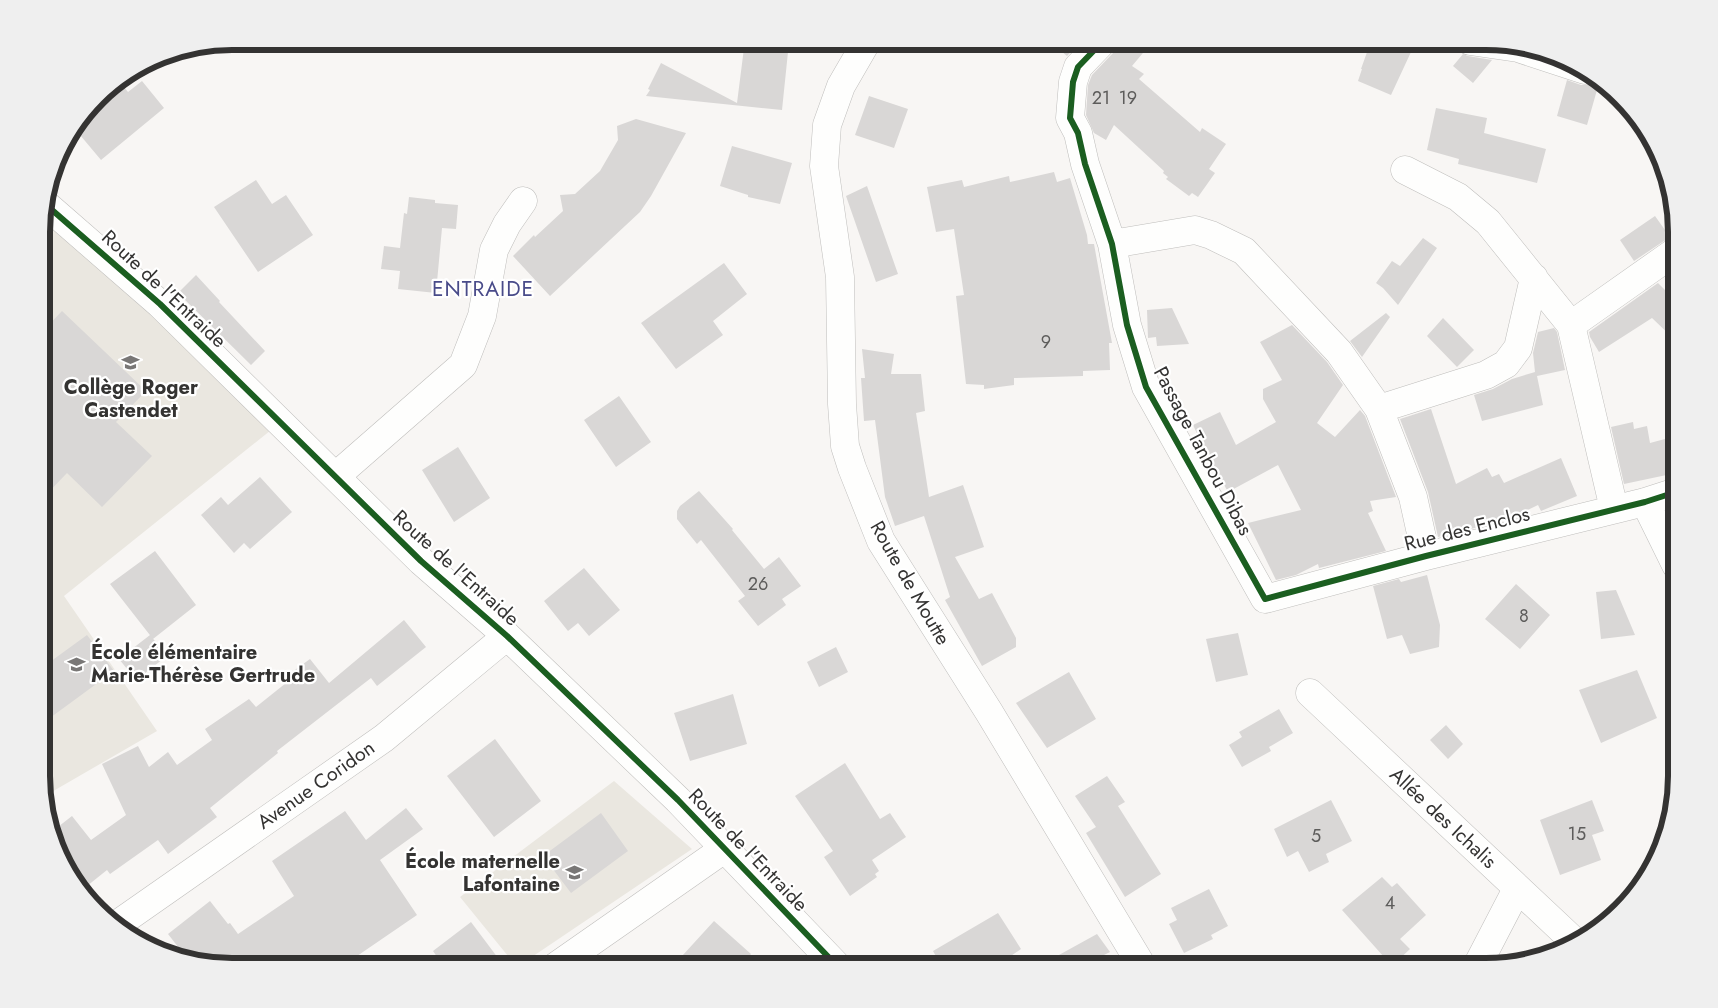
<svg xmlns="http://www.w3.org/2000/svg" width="1718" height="1008" font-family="Jost,sans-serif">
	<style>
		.built { fill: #eae7e0 }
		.building { fill: #d9d7d6 }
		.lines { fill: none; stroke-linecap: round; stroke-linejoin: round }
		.minor-casing { stroke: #bfbebc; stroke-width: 29 }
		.major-casing { stroke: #bfbebc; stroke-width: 29 }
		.minor { stroke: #fefefd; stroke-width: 28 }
		.major { stroke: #fefefd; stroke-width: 28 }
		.cycleway-casing { stroke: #fff; stroke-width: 9 }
		.cycleway { stroke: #1b5e20; stroke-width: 6 }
		.labels { text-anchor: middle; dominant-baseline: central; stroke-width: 4.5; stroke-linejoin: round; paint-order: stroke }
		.number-label { font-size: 18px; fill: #5d5c5b }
		.street-label { font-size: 20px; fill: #343332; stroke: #fff }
		.poi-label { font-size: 20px; font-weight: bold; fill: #343332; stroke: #fff }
		.neighbourhood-label { font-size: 21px; letter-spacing: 1px; fill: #494b89; stroke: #fff }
		.rim { fill: none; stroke: #343332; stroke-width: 6 }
	</style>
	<rect width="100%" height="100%" fill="#f8f6f4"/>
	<!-- built -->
	<path class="built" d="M43 207 281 422 64 596 157 731 43 797Z
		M614 781 692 849 517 967 460 897Z"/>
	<!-- building -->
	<path class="building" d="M1049 41H1081L1067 56Z
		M1118 41H1153L1132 66 1144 74 1139 79 1200 132 1202 128 1226 144 1209 169 1215 173 1198 197 1192 193 1189 196 1166 179 1168 177 1163 173 1164 171 1114 125 1106 140 1094 133 1086 115 1088 85 1092 75 1114 52Z
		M1371 41H1385L1411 52 1391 95 1358 81 1362 69H1361Z
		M744 48 788 52 782 110 646 96 650 90 648 89 661 63 737 103Z
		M1463 54 1468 56 1492 60 1473 83 1453 66Z
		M1567 80 1581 85H1589L1596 80 1599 83 1587 125 1557 116Z
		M119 81 128 92 142 81 164 108 101 160 75 129 106 89Z
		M869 96 908 109 894 148 855 135Z
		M1436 108 1487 118 1484 133 1546 149 1537 183 1458 164 1459 159 1427 150Z
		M636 119 686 133 651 196 640 212 550 296 513 256 534 235 535 237 563 211 560 195 575 194 600 171 618 140 617 126Z
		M732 146 792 163 780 204 748 197V195L720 186Z
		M1054 172 1057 182 1070 178 1087 235 1088 244H1094L1112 343H1109L1110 370 1083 371V376L1014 378V385L984 389V385L966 384 956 296 964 295 954 229 936 232 927 187 962 180 964 187 1009 176 1010 182Z
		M256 180 272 204 286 195 313 235 258 272 214 207Z
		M867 186 898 274 876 282 846 196Z
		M409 197 435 200V203L458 205 456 229 442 228 436 293 398 289 400 271 381 269 384 246 400 248 404 213 407 214Z
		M1655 216 1670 237 1634 261 1620 240Z
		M1423 238 1437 248 1398 305 1383 288 1376 283 1392 261 1400 266Z
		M724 263 747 294 713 321 723 335 676 369 641 323Z
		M196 275 220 301 219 302 265 351 251 365 178 293Z
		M1658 283 1676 301V341L1652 318 1599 352 1590 337 1589 332Z
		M1172 308 1189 344 1157 346 1156 337 1148 338 1147 310Z
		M62 311 146 391 116 422 152 456 102 507 67 473 43 498V331Z
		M1386 313 1390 317 1362 357 1350 341Z
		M1443 318 1474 350 1457 367 1427 336Z
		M1292 325 1327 362 1343 385 1317 423 1335 437 1360 410 1365 416 1396 497 1370 501 1373 511 1368 513 1386 551 1319 568 1318 564 1296 575 1276 580 1248 523 1301 510 1278 465 1228 492 1205 450 1193 425 1220 412 1236 445 1276 422 1263 399V389L1282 380 1260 342Z
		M1554 328 1557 332 1565 370 1537 376 1543 405 1482 421 1474 395 1493 389 1512 379 1535 372 1533 353 1538 332Z
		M862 349 894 354 891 374H921L925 411 916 413 929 497 963 485 984 547 955 557 979 599 992 593 1016 638V647L982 666 945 600 950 597 924 516 895 526 885 497 875 420 864 421 861 378H865Z
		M619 396 651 442 616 467 584 420Z
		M1431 409 1456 484 1487 468 1492 477 1499 474 1504 483 1561 458 1577 496 1541 511 1538 505 1507 520 1438 537 1428 492 1400 419Z
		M1633 422 1634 429 1647 426 1650 443 1676 436V473L1624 484 1611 427Z
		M458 447 490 498 454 522 422 470Z
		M260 477 292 512 250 549 244 543 234 553 201 515 221 497 228 505Z
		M699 491 733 529 732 530 764 569 779 557 801 586 782 599 786 605 758 626 738 601 745 596 701 540 697 544 677 519V511L680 506Z
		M155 551 196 605 153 639 110 584Z
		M584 568 620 610 589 636 578 623 568 631 544 601Z
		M1427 575 1440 625 1439 647 1410 654 1402 635 1387 639 1373 586 1399 579 1401 582Z
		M1516 584 1550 615 1520 649 1485 619Z
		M1616 590 1635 635 1601 639 1596 592Z
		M404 620 426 647 377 686 371 678 277 751 278 753 210 808 217 817 168 854 158 840 110 874 107 870 82 890 73 882 54 830 72 816 91 840 126 815 102 764 138 746 149 767 168 752 177 765 212 740 205 729 249 699 256 707 291 679 288 675 310 659 329 683Z
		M1238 633 1248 675 1216 682 1206 639Z
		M87 635 114 671 43 723V667Z
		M150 635 167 656 136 680 119 659Z
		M836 647 848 672 819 687 807 662Z
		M1637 670 1657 718 1601 743 1579 690Z
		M1069 672 1096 719 1047 748 1016 703Z
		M733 694 747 744 690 761 674 713Z
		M1279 709 1293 733 1269 747 1271 751 1242 767 1229 745 1242 737 1239 732Z
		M1446 725 1463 744 1448 759 1430 740Z
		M495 739 541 801 494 837 447 776Z
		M845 763 880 819 890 813 906 837 872 860 879 871 875 874 877 877 850 896 824 857 833 851 795 796Z
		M1107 776 1125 802 1118 806 1161 874 1125 897 1086 833 1096 827 1075 796Z
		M1331 800 1352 841 1326 854 1329 862 1309 872 1298 851 1287 857 1274 829Z
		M1592 800 1604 831 1592 835 1601 860 1560 875 1540 820Z
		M406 808 423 829 380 860 417 915 341 967H231L189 961 168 934 210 901 228 924 230 923 238 934 294 896 272 861 345 811 366 840Z
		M601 813 628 851 571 893 543 856Z
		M1382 877 1392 887 1397 883 1426 915 1400 939 1410 949 1392 966 1342 910Z
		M1209 889 1228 926 1211 935 1213 939 1184 953 1169 924 1177 920 1171 908Z
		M998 913 1021 949 995 967H942L933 951Z
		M714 921 751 954 740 967H672Z
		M471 922 498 958 486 967H444L433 951Z
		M1097 934 1110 952 1082 966H1039Z"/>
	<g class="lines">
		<defs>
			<path id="minor" d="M1103 41 1078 67 1073 82 1070 118 1078 133 1085 164 1112 244 1127 325 1146 387 1265 599 1426 556 1645 502 1676 492
				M1470 41 1518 48 1585 70
				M1405 170 1458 197 1488 222 1571 325 1614 509
				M44 203 160 304 421 561 507 636 678 800 838 967
				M1112 244 1195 230 1211 235 1244 251 1339 352 1379 409 1413 497 1426 556
				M1571 325 1676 251
				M1379 409 1486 375 1506 364 1518 348 1534 278
				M336 476 463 365 482 316 494 250 507 224 523 201
				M1645 502 1676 565
				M1310 693 1576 943
				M118 924 384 738 507 636
				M1477 966 1517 889
				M555 967 724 849"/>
			<path id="major" d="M867 41 841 86 827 125 824 166 840 277 842 404 845 446 852 468 881 541 989 712 1142 966"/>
		</defs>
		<!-- minor casing -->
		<use href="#minor" class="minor-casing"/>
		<!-- major casing -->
		<use href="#major" class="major-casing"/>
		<!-- minor -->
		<use href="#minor" class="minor"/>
		<!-- major -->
		<use href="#major" class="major"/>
		<defs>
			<path id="cycleway" d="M1103 41 1078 67 1073 82 1070 118 1078 133 1085 164 1112 244 1127 325 1146 387 1265 599 1426 556 1645 502 1676 492
				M44 203 160 304 421 561 507 636 678 800 838 967"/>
		</defs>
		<!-- cycleway casing -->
		<use href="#cycleway" class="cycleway-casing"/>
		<!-- cycleway -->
		<use href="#cycleway" class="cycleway"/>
	</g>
	<!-- icons -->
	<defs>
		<symbol id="school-bare" viewBox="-9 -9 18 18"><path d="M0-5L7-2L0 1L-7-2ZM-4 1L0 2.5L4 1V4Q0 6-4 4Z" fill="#797776" stroke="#fff" stroke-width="2.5" paint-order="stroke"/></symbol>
	</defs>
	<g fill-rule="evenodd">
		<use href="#school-bare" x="118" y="350" width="25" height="25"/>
		<use href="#school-bare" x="64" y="652" width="25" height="25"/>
		<use href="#school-bare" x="562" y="860" width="25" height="25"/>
	</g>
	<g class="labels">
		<!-- number labels -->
		<g class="number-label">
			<text x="1101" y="98">21</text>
			<text x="1128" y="98">19</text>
			<text x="1046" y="342">9</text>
			<text x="758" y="584">26</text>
			<text x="1524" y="616">8</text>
			<text x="1577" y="834">15</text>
			<text x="1316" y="836">5</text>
			<text x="1390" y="903">4</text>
		</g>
		<!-- street labels -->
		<g class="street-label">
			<text transform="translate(164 289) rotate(43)">Route de l'Entraide</text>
			<text transform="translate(1203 451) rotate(62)">Passage Tanbou Dibas</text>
			<text transform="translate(1467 529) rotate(-14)">Rue des Enclos</text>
			<text transform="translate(456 568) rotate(42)">Route de l'Entraide</text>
			<text transform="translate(910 583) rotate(60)">Route de Moutte</text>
			<text transform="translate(316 785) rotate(-35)">Avenue Coridon</text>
			<text transform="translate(1443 818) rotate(43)">Allée des Ichalis</text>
			<text transform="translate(748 850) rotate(46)">Route de l'Entraide</text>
		</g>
		<!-- poi labels -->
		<g class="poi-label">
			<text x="131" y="387">Collège Roger<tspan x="131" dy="23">Castendet</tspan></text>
			<text x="91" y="652" text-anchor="start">École élémentaire<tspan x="91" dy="23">Marie-Thérèse Gertrude</tspan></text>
			<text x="560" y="861" text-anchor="end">École maternelle<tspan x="560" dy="23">Lafontaine</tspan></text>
		</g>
		<!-- neighbourhood labels -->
		<g class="neighbourhood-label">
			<text x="483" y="289">ENTRAIDE</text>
		</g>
	</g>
	<!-- crop -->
	<path d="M0 0H1718V1008H0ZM232 50H1486A182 182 0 0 1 1668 232V776A182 182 0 0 1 1486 958H232A182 182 0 0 1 50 776V232A182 182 0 0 1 232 50Z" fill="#efefef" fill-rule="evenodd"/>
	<path class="rim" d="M232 50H1486A182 182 0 0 1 1668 232V776A182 182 0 0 1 1486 958H232A182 182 0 0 1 50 776V232A182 182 0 0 1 232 50Z"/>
</svg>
